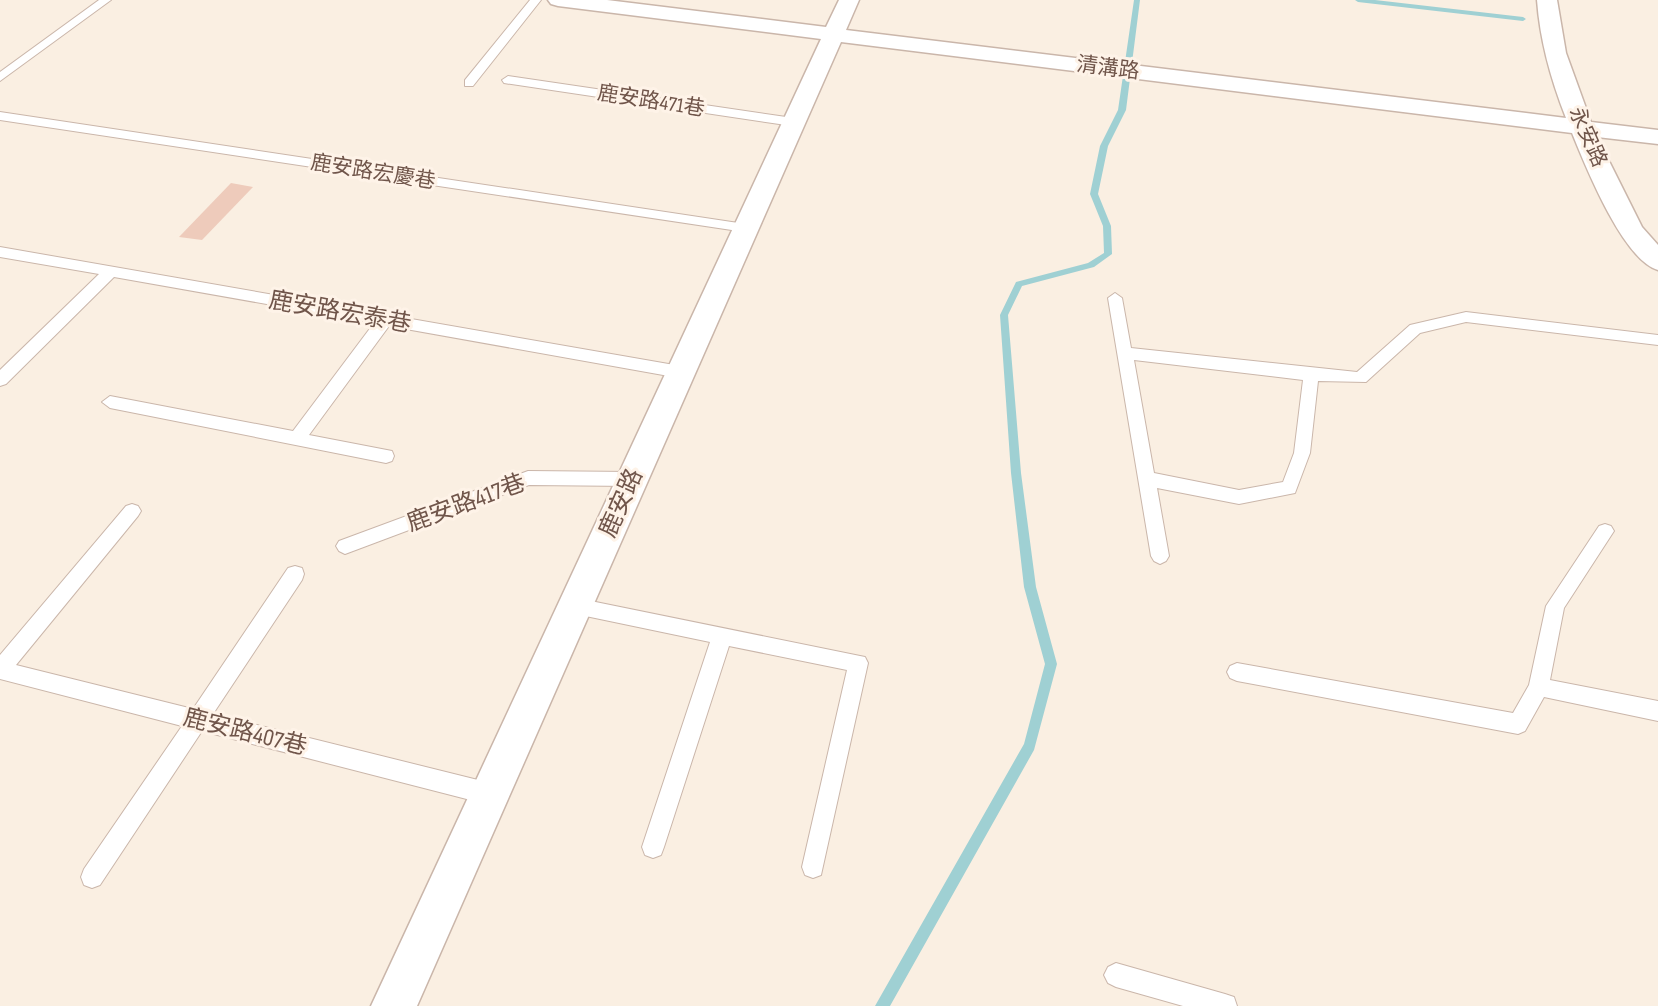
<svg xmlns="http://www.w3.org/2000/svg" width="1658" height="1006" font-family="'Sofia Sans Condensed','Noto Sans TC',sans-serif">
	<style>
		.lines { fill: none; stroke-linecap: round; stroke-linejoin: round }
		.stream { fill: #9fd0d3; fill-rule: evenodd }
		.building { fill: #eecbbb }
		.service-casing { stroke: #cab6aa; stroke-width: 2 }
		.minor-casing { stroke: #cab6aa; stroke-width: 3 }
		.service { fill: #fff; fill-rule: evenodd }
		.minor { fill: #fff; fill-rule: evenodd }
		.labels { text-anchor: middle; dominant-baseline: central; stroke-width: 6; stroke-linejoin: round; paint-order: stroke }
		.far-street-label { font-size: 21px; fill: #70554a; stroke: #fef3e8 }
		.street-label { font-size: 24px; fill: #70554a; stroke: #fef3e8 }
	</style>
	<rect width="100%" height="100%" fill="#faefe2"/>
	<g class="lines">
		<!-- stream -->
		<path class="stream" d="M1134 0H1140L1126 110 1108 146 1098 194 1111 226 1112 254 1094 267 1022 286 1008 315 1021 473 1036 587 1057 664 1034 750 890 1006H875L1024 744 1045 664 1024 587 1011 473 1000 315 1016 282 1088 263 1104 253 1103 226 1090 194 1100 146 1118 110Z
			M1355 0H1375L1523 17 1526 19 1523 21 1358 2Z"/>
	</g>
	<!-- building -->
	<path class="building" d="M231 183 253 187 202 240 179 237Z"/>
	<g class="lines">
		<defs>
			<path id="service" d="M99 0H111L0 81V72Z
				M530 0H541L473 86H465V80Z
				M508 76 793 118 799 122 793 126 504 83 502 80Z
				M0 112 745 224 752 228 745 232 0 120Z
				M0 247 680 366 688 372 680 378 389 326 309 435 392 451 394 456 392 461 386 463 110 408 102 402 110 396 293 431 374 323 114 277 6 384 0 386V370L99 274 0 257Z
				M1115 293 1122 298 1131 348 1357 372 1410 325 1466 312 1658 335V345L1466 322 1420 333 1366 382 1318 381 1310 453 1295 493 1239 504 1157 488 1169 556 1166 561 1160 564 1154 561 1151 556 1108 298ZM1134 360 1303 380 1294 453 1283 482 1239 490 1154 473Z
				M528 471 632 472 638 474 641 479 638 484 632 486 529 485 345 554 339 551 336 546 339 541Z
				M132 504 138 506 141 511 138 516 16 665 193 709 288 568 295 566 302 568 304 574 302 580 213 714 490 783 498 786 501 794 498 802 490 805 202 731 100 885 92 888 84 885 81 877 84 869 182 726 0 679V655L126 506Z
				M1605 524 1611 526 1614 531 1564 608 1550 680 1658 701V721L1544 697 1525 731 1518 734 1237 681 1230 678 1227 672 1230 666 1237 663 1513 713 1529 685 1546 606 1599 526Z
				M576 598 865 657 868 663 821 875 813 878 805 875 802 867 847 670 729 646 664 847 661 855 653 858 645 855 642 847 710 642 576 614 569 612 567 606 569 600Z
				M1116 963 1225 994 1234 997 1237 1006H1183L1116 987 1108 983 1104 975 1108 967Z"/>
			<path id="minor" d="M548 0H607L826 27 839 0H859L846 30 1566 118C1551 80 1540 41 1537 0H1557L1566 53 1591 122 1658 130V144L1597 137 1642 227 1658 245V270C1623 260 1586 167 1572 133L841 42 417 1006H371L821 39 558 6 551 4Z"/>
		</defs>
		<!-- service casing -->
		<use href="#service" class="service-casing"/>
		<!-- minor casing -->
		<use href="#minor" class="minor-casing"/>
		<!-- service -->
		<use href="#service" class="service"/>
		<!-- minor -->
		<use href="#minor" class="minor"/>
	</g>
	<g class="labels">
		<!-- far-street labels -->
		<g class="far-street-label">
			<text transform="translate(1108 68) rotate(7)">清溝路</text>
			<text transform="translate(651 101) rotate(9)">鹿安路471巷</text>
			<text transform="translate(1588 137) rotate(66)">永安路</text>
			<text transform="translate(373 172) rotate(9)">鹿安路宏慶巷</text>
		</g>
		<!-- street labels -->
		<g class="street-label">
			<text transform="translate(340 312) rotate(10)">鹿安路宏泰巷</text>
			<text transform="translate(466 503) rotate(-20)">鹿安路417巷</text>
			<text transform="translate(621 503) rotate(-66)">鹿安路</text>
			<text transform="translate(245 732) rotate(14)">鹿安路407巷</text>
		</g>
	</g>
</svg>
